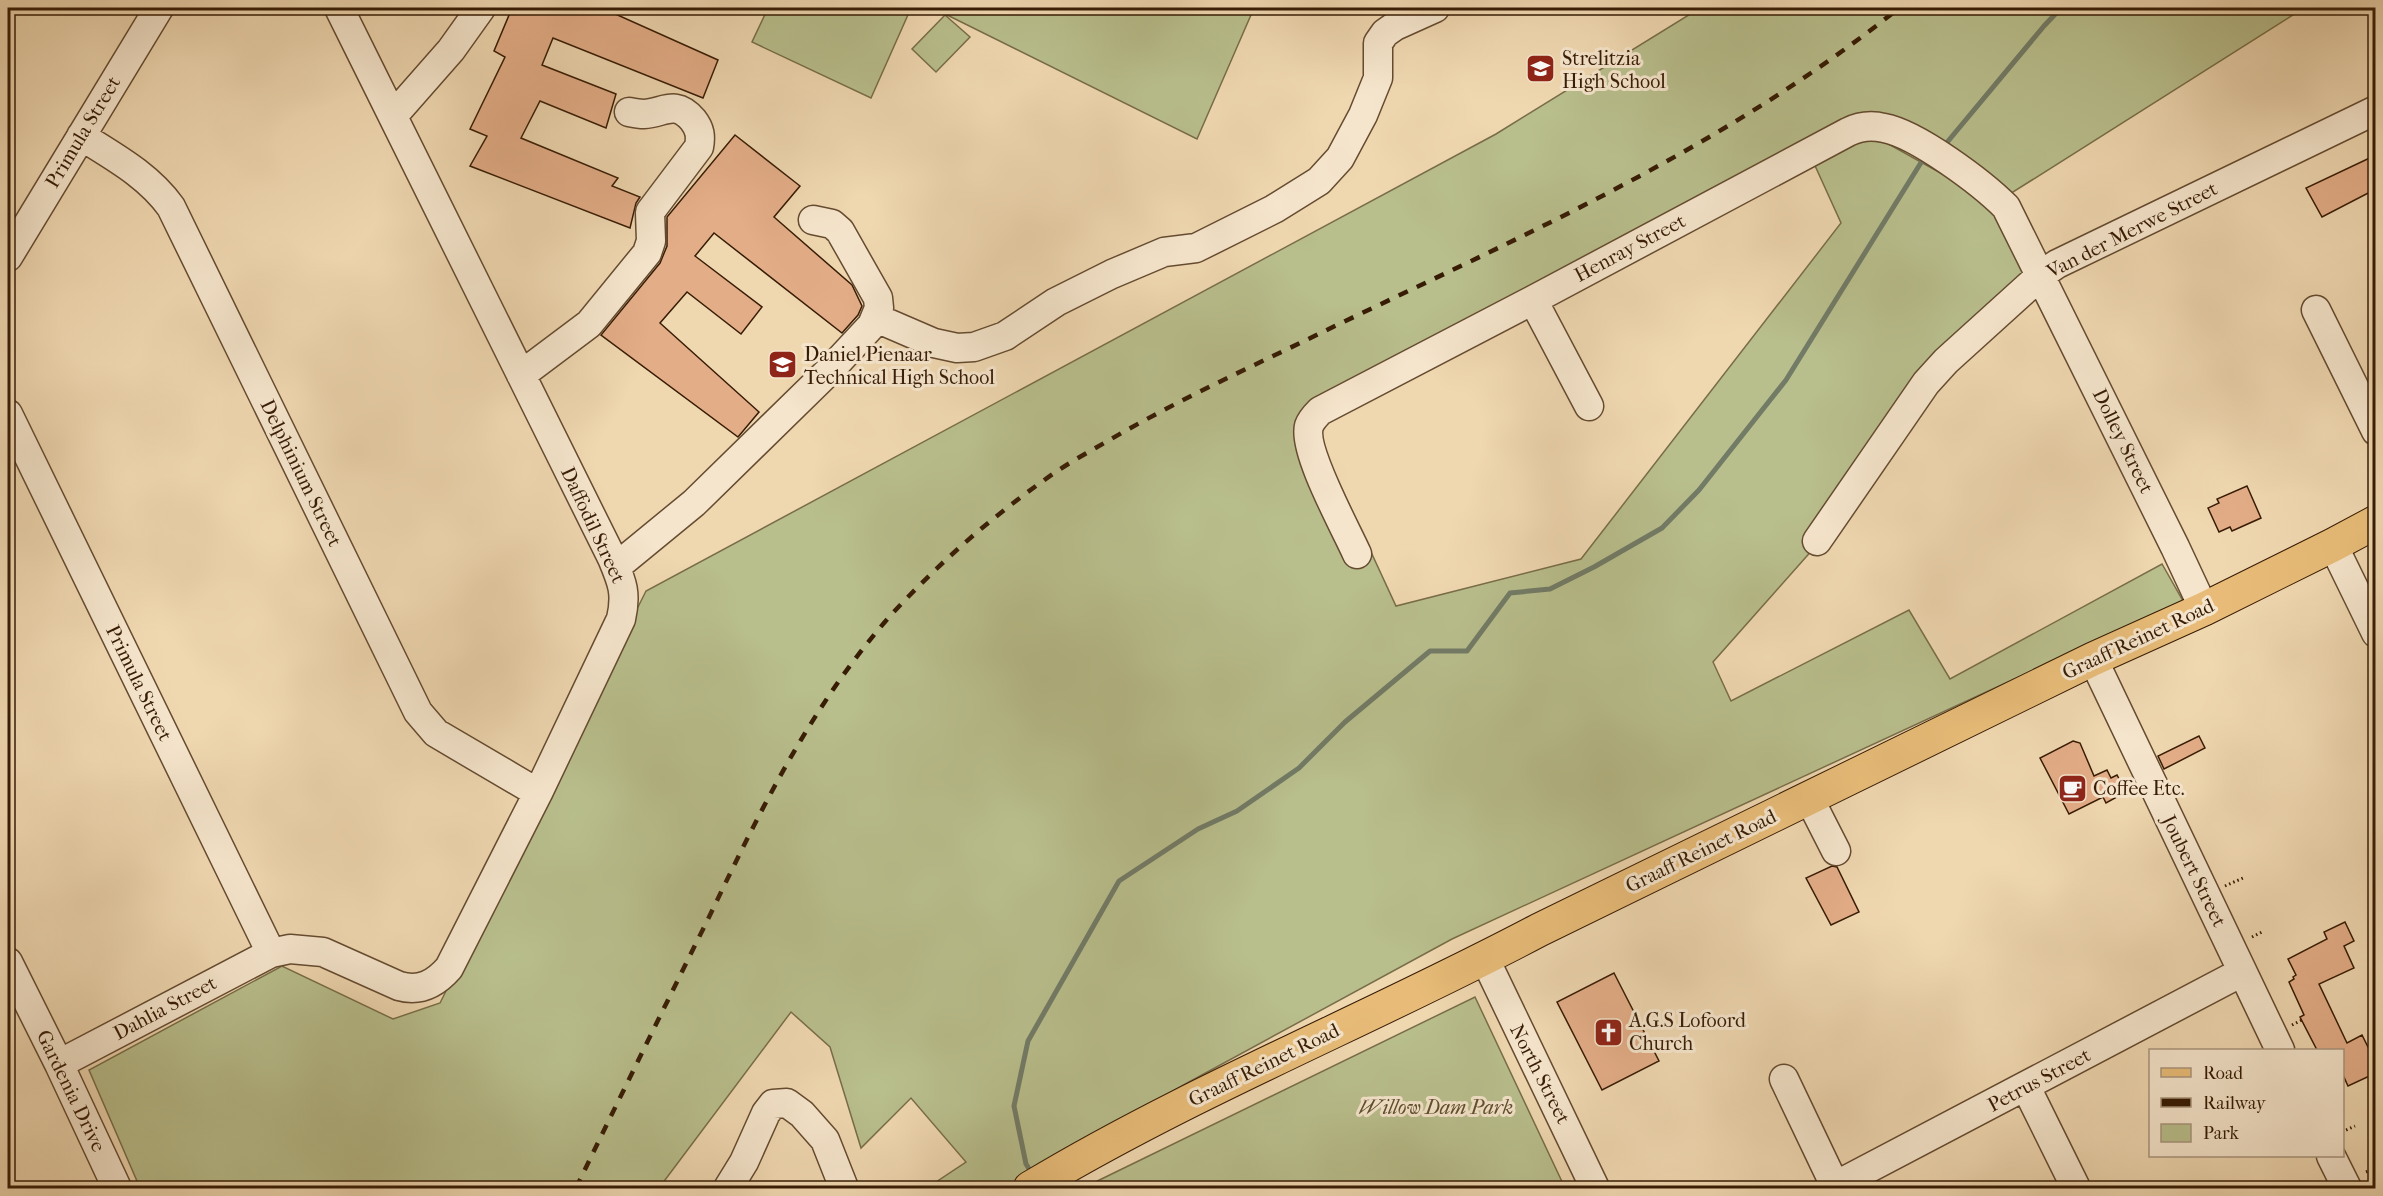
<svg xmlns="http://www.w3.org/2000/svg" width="2383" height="1196" font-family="'IM FELL French Canon',serif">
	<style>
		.green { fill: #b8be8c; stroke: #786d48; stroke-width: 1.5 }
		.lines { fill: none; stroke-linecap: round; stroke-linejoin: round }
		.stream { stroke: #727b66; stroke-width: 5 }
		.building { fill: #e3ad87; stroke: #371c05; stroke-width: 1.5 }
		.minor-casing { stroke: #654b30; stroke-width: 31 }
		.major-casing { stroke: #371c05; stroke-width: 35 }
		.path { stroke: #371c05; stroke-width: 3; stroke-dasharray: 1.5 3; stroke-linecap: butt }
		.minor { stroke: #f5e5cc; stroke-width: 28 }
		.major { stroke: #e8bc78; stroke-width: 33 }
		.rail { stroke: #371c05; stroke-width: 4.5; stroke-dasharray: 10 10; stroke-linecap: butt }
		.labels { text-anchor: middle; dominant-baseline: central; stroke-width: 6; stroke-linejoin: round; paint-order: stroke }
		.poi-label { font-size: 20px; fill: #371c05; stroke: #f5e5cc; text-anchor: start }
		.street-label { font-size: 20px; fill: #371c05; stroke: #f5e5cc }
		.park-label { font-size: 20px; font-style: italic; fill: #5e4d2e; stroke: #f5e5cc }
	</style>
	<rect width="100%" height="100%" fill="#efd7b0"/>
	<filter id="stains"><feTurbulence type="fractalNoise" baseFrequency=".00333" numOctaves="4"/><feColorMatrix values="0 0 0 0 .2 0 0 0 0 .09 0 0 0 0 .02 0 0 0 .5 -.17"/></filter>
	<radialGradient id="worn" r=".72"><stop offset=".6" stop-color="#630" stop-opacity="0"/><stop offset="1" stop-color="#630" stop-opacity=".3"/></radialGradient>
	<!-- green -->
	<path class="green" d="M768 8H911L871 98 752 42Z
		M933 8H1254L1197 139Z
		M1700 8H2304L2002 199 1888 134 1847 130 1309 418 1396 606 1581 559 1841 223 1812 159 1849 139 1885 142 1998 205 2032 275 1976 330 1814 548 1713 662 1731 701 1909 610 1950 679 2162 564 2183 601 1452 939 1189 1082 1004 1188H927L966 1162 911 1098 861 1148 830 1047 791 1012 659 1188H140L89 1070 282 966 393 1019 440 1003 646 591 1496 134Z
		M945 15 970 37 936 72 912 49Z
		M1475 997 1565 1188H1083Z"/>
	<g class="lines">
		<!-- stream -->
		<path class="stream" d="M1944 146 2044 26 2061 8
			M1033 1175 1026 1164 1014 1106 1028 1041 1119 881 1198 829 1237 811 1299 768 1345 722 1430 651H1467L1510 593 1550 589 1594 567 1662 528 1699 490 1786 380 1922 161"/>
	</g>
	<!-- building -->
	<path class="building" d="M512 8H602L718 60 703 98 553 38 542 65 616 94 606 128 540 101 521 138 618 178 612 186 640 197 636 203 630 228 470 166 487 136 470 129 505 57 494 51Z
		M735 135 800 186 774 217 852 285 862 306 858 315 842 333 714 233 695 256 762 307 741 334 687 292 660 323 759 412 738 437 601 335 660 263 667 246V217Z
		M2376 155V189L2322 217 2306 188Z
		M2247 486 2261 518 2232 531 2230 527 2219 532 2208 508 2219 503 2217 499Z
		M2199 736 2205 748 2164 769 2158 756Z
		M2073 741 2080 743 2094 776 2107 770 2111 778 2117 775 2126 792 2106 803 2103 797 2069 814 2040 758Z
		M1832 866 1837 867 1859 912 1831 925 1806 878Z
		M2345 922 2354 941 2344 946 2354 968 2319 984 2347 1043 2362 1035 2369 1049 2376 1046V1073L2348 1086 2343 1075V1050H2317L2300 1017 2304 1015 2289 982 2294 979 2293 977 2296 975 2288 959 2327 939 2324 932Z
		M1614 973 1659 1061 1602 1090 1557 1002Z"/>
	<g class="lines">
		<defs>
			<path id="minor" d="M393 116 451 50 481 8
				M81 136C114 157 148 175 171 207L418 712 436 733 538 793
				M8 257 159 8
				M1533 300 1589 406
				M2316 310 2376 431
				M876 318 934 343 957 348 974 347 1005 336 1056 302 1112 274 1164 252 1196 248 1274 209 1319 181 1340 158 1363 115 1378 78V43L1385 33 1395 26 1435 8
				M521 375 589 324 647 253 651 241 650 212 699 147C701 136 700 129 693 120 675 99 664 113 644 114 639 114 634 113 629 112
				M8 414 271 953
				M1817 541 1926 383 1946 361 2041 275 2057 264 2376 110
				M2333 545 2376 633
				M1357 554C1346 529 1302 450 1309 426 1311 420 1316 415 1320 411L1533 300 1848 132C1860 126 1872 125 1884 128 1917 134 1982 183 2006 207L2175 547 2204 609
				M616 567 694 503 832 368 872 325 879 308 878 298 840 231 832 224 813 220
				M2093 659 2280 1050
				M1809 798 1836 851
				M1485 959 1595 1188
				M8 962 59 1064 117 1188
				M59 1064 271 953 290 949 323 952 399 986C420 992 435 984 449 968L538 793 621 619C627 593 622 582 612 558L339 8
				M1784 1079 1836 1188
				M2026 1087 2076 1188
				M2331 1156 2347 1188
				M1835 1186 2242 972
				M728 1188 744 1162 766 1113 773 1104 787 1103 802 1114 825 1140 844 1188"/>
			<path id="major" d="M1030 1188C1193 1090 1371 1019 1539 930L2093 659 2204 609 2333 545 2376 522"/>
		</defs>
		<!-- minor casing -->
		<use href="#minor" class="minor-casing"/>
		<!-- major casing -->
		<use href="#major" class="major-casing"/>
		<!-- path -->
		<path class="path" d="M2225 886 2243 878
			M2252 937 2264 931
			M2292 1025 2302 1020
			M2342 1132 2355 1126
			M2366 1172 2376 1168"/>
		<!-- minor -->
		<use href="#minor" class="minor"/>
		<!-- major -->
		<use href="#major" class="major"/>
		<!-- rail -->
		<path class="rail" d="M576 1188C620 1097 665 1006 710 915 761 809 812 704 891 615 937 565 988 520 1043 481 1063 466 1085 454 1106 442 1181 398 1260 363 1337 325 1533 231 1728 145 1899 8"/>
	</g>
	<!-- icons -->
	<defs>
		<symbol id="school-square" viewBox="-11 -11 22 22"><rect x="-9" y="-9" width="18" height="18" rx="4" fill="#8f2418" stroke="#f5e5cc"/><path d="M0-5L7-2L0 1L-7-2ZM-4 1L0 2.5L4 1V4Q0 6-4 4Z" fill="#fff"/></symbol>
		<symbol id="cafe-square" viewBox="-11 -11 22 22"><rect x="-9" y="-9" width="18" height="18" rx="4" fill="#8f2418" stroke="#f5e5cc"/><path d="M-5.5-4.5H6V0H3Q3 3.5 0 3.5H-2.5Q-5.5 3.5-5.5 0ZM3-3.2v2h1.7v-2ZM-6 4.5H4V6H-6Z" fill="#fff"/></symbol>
		<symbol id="church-square" viewBox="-11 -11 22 22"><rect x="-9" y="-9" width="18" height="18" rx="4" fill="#8f2418" stroke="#f5e5cc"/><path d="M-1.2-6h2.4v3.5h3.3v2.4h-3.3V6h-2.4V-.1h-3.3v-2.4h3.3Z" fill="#fff"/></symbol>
	</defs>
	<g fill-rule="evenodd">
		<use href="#school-square" x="1524" y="52" width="33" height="33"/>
		<use href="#school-square" x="766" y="348" width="33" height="33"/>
		<use href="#cafe-square" x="2056" y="772" width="33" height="33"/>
		<use href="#church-square" x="1592" y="1016" width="33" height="33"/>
	</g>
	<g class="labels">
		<!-- poi labels -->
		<g class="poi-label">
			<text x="1562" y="58">Strelitzia<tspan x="1562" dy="23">High School</tspan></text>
			<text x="804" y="354">Daniel Pienaar<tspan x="804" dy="23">Technical High School</tspan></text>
			<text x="2093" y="788">Coffee Etc.</text>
			<text x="1629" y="1020">A.G.S Lofoord<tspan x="1629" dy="23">Church</tspan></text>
		</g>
		<!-- street labels -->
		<g class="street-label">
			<text transform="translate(83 132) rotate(-59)">Primula Street</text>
			<text transform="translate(2132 230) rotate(-27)">Van der Merwe Street</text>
			<text transform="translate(1630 248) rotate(-28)">Henray Street</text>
			<text transform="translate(2123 441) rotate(64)">Dolley Street</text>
			<text transform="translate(301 473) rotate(64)">Delphinium Street</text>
			<text transform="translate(593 525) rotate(65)">Daffodil Street</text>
			<text transform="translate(2138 639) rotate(-25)">Graaff Reinet Road</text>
			<text transform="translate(139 683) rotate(64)">Primula Street</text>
			<text transform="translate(1701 851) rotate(-26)">Graaff Reinet Road</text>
			<text transform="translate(2194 871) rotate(64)">Joubert Street</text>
			<text transform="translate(165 1008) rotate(-28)">Dahlia Street</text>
			<text transform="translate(1264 1065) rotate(-26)">Graaff Reinet Road</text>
			<text transform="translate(1540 1074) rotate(63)">North Street</text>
			<text transform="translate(2039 1080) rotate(-28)">Petrus Street</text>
			<text transform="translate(71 1091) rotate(64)">Gardenia Drive</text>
		</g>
		<!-- park labels -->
		<g class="park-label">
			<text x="1436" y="1107">Willow Dam Park</text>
		</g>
	</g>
	<!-- margin -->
	<rect width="2383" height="1196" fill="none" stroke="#efd7b0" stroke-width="30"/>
	<rect x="9" y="9" width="2365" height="1178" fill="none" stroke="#371c05" stroke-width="3"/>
	<rect x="15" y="15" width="2353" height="1166" fill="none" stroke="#371c05" stroke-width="1.5"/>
	<!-- legend -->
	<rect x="2149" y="1049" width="195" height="108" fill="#f5e5cc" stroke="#a9957c" stroke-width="1.5"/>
	<rect x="2161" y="1068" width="30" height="9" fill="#e8bc78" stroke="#a9957c" stroke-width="1.5"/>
	<text x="2203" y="1079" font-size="18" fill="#371c05">Road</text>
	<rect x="2161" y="1098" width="30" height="9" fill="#371c05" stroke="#a9957c" stroke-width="1.5"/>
	<text x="2203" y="1109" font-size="18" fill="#371c05">Railway</text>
	<rect x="2161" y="1124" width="30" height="18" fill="#b8be8c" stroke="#a9957c" stroke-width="1.5"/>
	<text x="2203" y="1139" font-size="18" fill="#371c05">Park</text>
	<rect width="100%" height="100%" filter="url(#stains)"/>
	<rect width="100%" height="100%" fill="url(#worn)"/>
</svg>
